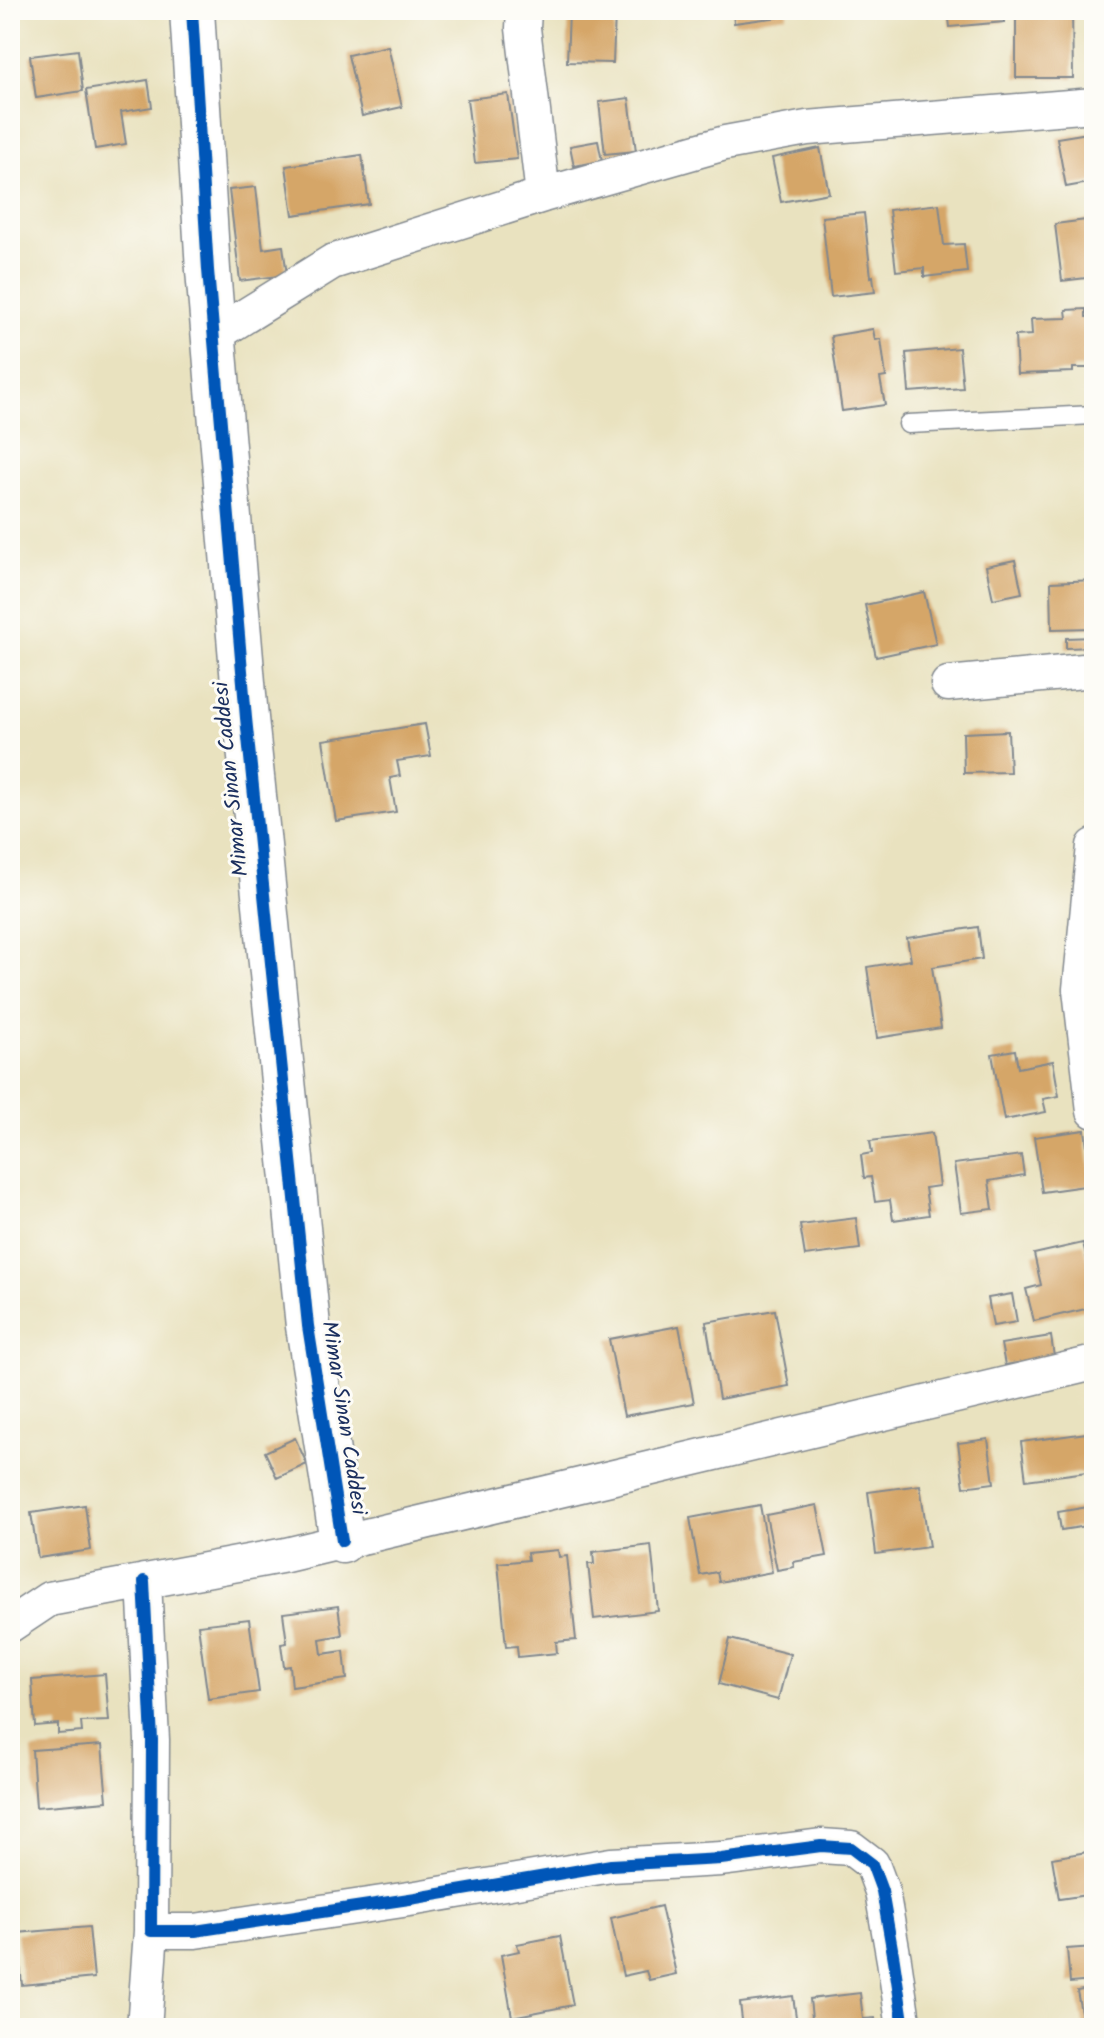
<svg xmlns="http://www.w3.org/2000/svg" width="1104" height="2038" font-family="Kalam,sans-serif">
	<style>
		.building { fill: #d5a668 }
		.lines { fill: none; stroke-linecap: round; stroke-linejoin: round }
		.lane-casing { stroke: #82888e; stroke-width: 21 }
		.street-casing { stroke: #82888e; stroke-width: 37 }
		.secondary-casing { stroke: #82888e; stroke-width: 47 }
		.lane { stroke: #fff; stroke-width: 18 }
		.street { stroke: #fff; stroke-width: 34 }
		.secondary { stroke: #fff; stroke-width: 44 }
		.cycleway-casing { stroke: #fdfcf7; stroke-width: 17 }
		.cycleway { stroke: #0057b8; stroke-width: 12 }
		.labels { text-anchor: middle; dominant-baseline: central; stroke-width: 6; stroke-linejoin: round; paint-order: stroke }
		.street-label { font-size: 22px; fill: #1b2f5e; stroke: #fdfcf7 }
	</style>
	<rect width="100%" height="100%" fill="#fdfcf7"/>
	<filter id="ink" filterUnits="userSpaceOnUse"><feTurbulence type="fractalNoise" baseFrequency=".0125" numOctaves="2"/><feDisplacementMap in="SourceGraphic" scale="16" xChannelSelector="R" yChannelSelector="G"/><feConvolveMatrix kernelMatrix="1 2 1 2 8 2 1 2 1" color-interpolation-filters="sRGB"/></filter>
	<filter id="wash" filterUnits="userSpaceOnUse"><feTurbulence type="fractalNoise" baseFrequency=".006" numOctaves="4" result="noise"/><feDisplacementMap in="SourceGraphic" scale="32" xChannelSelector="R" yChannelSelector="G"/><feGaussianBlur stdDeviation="1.8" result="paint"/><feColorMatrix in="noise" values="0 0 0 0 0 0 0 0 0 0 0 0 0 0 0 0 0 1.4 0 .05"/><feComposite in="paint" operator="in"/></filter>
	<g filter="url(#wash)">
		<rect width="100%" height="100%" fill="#e9e2bf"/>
		<g id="blocks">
			<!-- building -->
			<path class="building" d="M733 10H787V16L734 23Z
				M948 10H1003L1004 22 950 27Z
				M1016 10H1072L1073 78H1016Z
				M569 12 615 14 613 63 567 62Z
				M388 46 402 107 362 116 348 55Z
				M78 50 83 91 36 98 30 56Z
				M148 80 152 107 121 112 126 144 95 149 86 90Z
				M508 94 517 159 475 163 467 99Z
				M629 98 636 151 605 154 599 102Z
				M1094 132V182L1066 187 1057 138Z
				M598 141 602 161 574 166 570 146Z
				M820 148 829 193 781 202 772 158Z
				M362 155 369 204 293 215 286 166Z
				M256 187 263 249 283 246 287 275 240 281 229 190Z
				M939 204 944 245 964 244 967 272 924 277V268L896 271 889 210Z
				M864 213 871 277 873 276 875 292 831 297 822 217Z
				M1094 219V277L1062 281 1055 224Z
				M1086 309V317H1094V368H1073V372L1017 374 1015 336 1032 335 1031 319 1067 318 1066 310Z
				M873 329 875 340 881 339 886 377 880 378 885 405 842 411 831 336Z
				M959 348 963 388 909 392 906 353Z
				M1015 560 1022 593 993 599 986 566Z
				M1094 580V628L1052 629 1051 582Z
				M924 592 936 644 876 657 865 605Z
				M1094 637V647L1066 648V638Z
				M425 724 431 756 397 761 400 776 390 778 396 812 336 821 323 740Z
				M1008 731 1010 772 964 773 963 733Z
				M978 927 982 959 932 967 941 1028 877 1038 867 967 911 960 907 938Z
				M1015 1050 1018 1068 1053 1061 1059 1096 1043 1099 1046 1112 1004 1120 992 1054Z
				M1085 1130 1092 1185 1042 1192 1034 1137Z
				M932 1133 939 1186 925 1188 929 1215 893 1220 890 1200 875 1202 871 1177 864 1178 861 1155 872 1153 870 1141Z
				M1021 1155 1024 1175 989 1181 993 1209 961 1213 954 1164Z
				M856 1218 860 1249 805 1256 800 1225Z
				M1083 1243 1088 1263 1094 1261V1279L1092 1280 1094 1288V1307L1034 1321 1026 1289 1041 1285 1034 1254Z
				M1012 1294 1017 1322 993 1326 988 1298Z
				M775 1310 789 1386 719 1399 706 1322Z
				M679 1326 694 1403 624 1416 609 1339Z
				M1051 1336 1054 1357 1005 1365 1001 1344Z
				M1094 1432V1471L1026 1480 1021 1442Z
				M295 1438 307 1464 277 1478 265 1452Z
				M988 1439 994 1483 964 1487 958 1443Z
				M920 1485 929 1547 876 1554 868 1492Z
				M85 1505 91 1550 38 1558 31 1513Z
				M760 1505 772 1572 719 1582 717 1572 700 1575 690 1518Z
				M817 1505 827 1556 793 1562 794 1567 777 1570 766 1515Z
				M1094 1506V1525L1061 1530 1058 1512Z
				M651 1545 658 1611 594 1619 588 1564H594L593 1552Z
				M558 1550 559 1557 567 1556 576 1640 556 1642 557 1653 518 1657 517 1646 506 1647 498 1563 528 1560 527 1553Z
				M338 1606 342 1635 320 1639 322 1654 344 1651 347 1679 292 1687 290 1666 284 1667 281 1644 287 1643 283 1613Z
				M249 1619 259 1692 208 1699 198 1625Z
				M730 1639 790 1654 778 1700 719 1684Z
				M105 1674 109 1721 81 1722 82 1732 58 1734V1724L35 1726 32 1680Z
				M102 1745 107 1801 36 1807 32 1750Z
				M1087 1852 1094 1894 1059 1899 1052 1858Z
				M661 1906 676 1974 649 1980 646 1971 623 1976 611 1918Z
				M89 1927 94 1978 22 1985 17 1933Z
				M560 1936 573 2005 512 2017 501 1955 519 1951 517 1944Z
				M1094 1947V1981L1070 1983 1067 1949Z
				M1094 1988V2028H1084L1077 1991Z
				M860 1993 863 2019 875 2018 876 2028H813L810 1999Z
				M793 1996 797 2024 743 2028 740 2003Z"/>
		</g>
	</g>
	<g filter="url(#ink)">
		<use href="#blocks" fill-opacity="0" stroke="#82888e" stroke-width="2"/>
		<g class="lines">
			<defs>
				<path id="lane" d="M908 424 1094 415"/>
				<path id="street" d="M524 10 523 28 543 195
					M213 336 332 262 543 195 725 143 807 128 1094 105
					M948 684 1094 670
					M1094 846 1080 989 1094 1111
					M144 1581 152 1740 151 1931H195L416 1898 611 1865 721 1859 821 1846 851 1848 872 1864 882 1891 894 1960 904 2028
					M10 1625 49 1599 286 1555 1094 1363
					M144 2028 151 1931"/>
				<path id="secondary" d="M192 10 208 270 246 718 308 1326 342 1541"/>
			</defs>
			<!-- lane casing -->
			<use href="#lane" class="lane-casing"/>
			<!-- street casing -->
			<use href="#street" class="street-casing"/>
			<!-- secondary casing -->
			<use href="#secondary" class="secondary-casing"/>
			<!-- lane -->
			<use href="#lane" class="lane"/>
			<!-- street -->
			<use href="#street" class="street"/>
			<!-- secondary -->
			<use href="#secondary" class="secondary"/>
			<defs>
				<path id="cycleway" d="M192 10 208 270 246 718 308 1326 342 1541
					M144 1581 152 1740 151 1931H195L416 1898 611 1865 721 1859 821 1846 851 1848 872 1864 882 1891 894 1960 904 2028"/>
			</defs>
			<!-- cycleway casing -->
			<use href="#cycleway" class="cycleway-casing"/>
			<!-- cycleway -->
			<use href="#cycleway" class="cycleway"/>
		</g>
	</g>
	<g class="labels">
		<!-- street labels -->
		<g class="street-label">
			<text transform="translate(232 779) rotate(-96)">Mimar Sinan Caddesi</text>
			<text transform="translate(343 1418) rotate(81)">Mimar Sinan Caddesi</text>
		</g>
	</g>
	<!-- margin -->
	<rect width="1104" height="2038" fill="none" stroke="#fdfcf7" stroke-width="40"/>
</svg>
